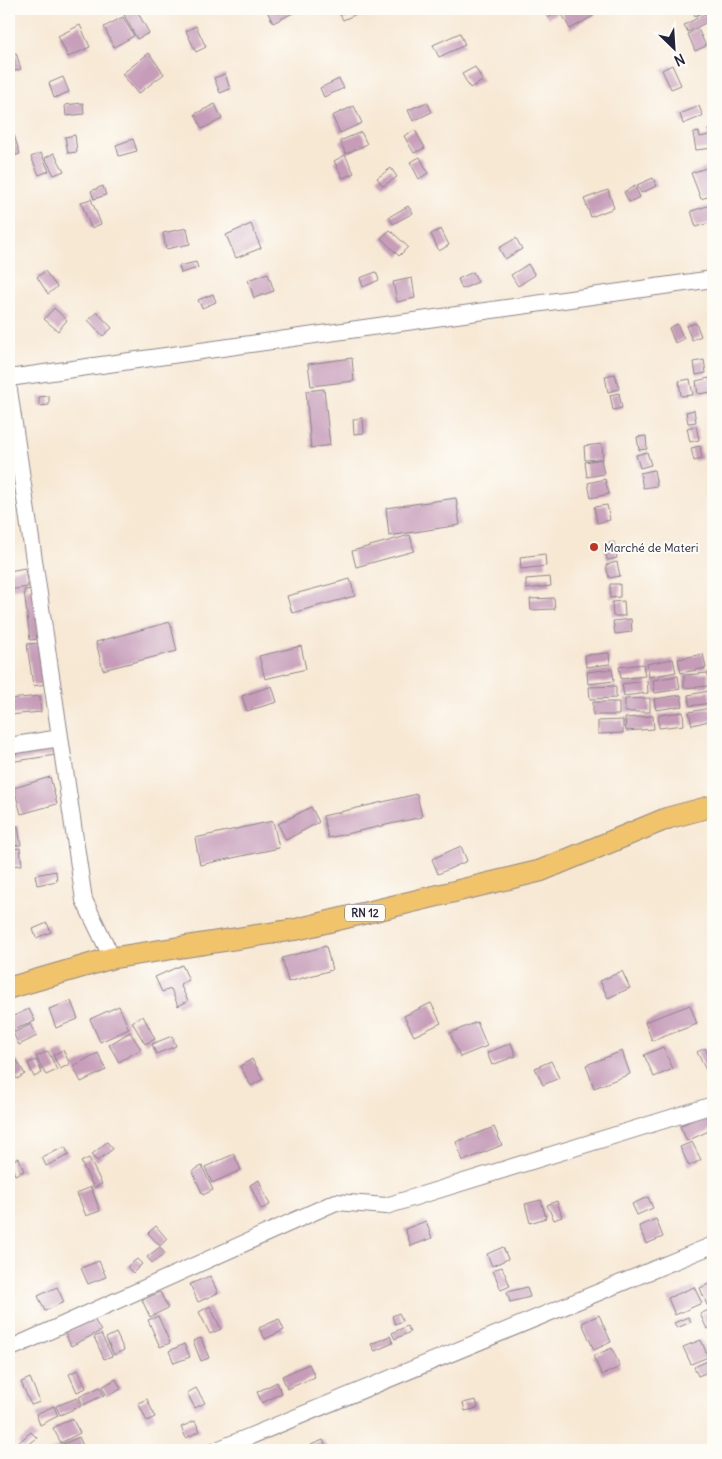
<svg xmlns="http://www.w3.org/2000/svg" width="722" height="1459" font-family="Delius,sans-serif">
	<style>
		.building { fill: #c69cb9 }
		.lines { fill: none; stroke-linecap: round; stroke-linejoin: round }
		.minor-casing { stroke: #8c8588; stroke-width: 18 }
		.major-casing { stroke: #8c8588; stroke-width: 23 }
		.minor { stroke: #fff; stroke-width: 16 }
		.major { stroke: #f1c36a; stroke-width: 21 }
		.poi-dot { fill: #c8321e; stroke: #fdfcf7; stroke-width: 2 }
		.labels { text-anchor: middle; dominant-baseline: central; stroke-width: 4; stroke-linejoin: round; paint-order: stroke }
		.shield { fill: #fdfcf7; stroke: #646373; stroke-width: 1 }
		.shield-label { font-size: 11px; font-weight: bold; fill: #22223b }
		.poi-label { font-size: 12px; fill: #22223b; stroke: #fdfcf7; text-anchor: start }
	</style>
	<rect width="100%" height="100%" fill="#fdfcf7"/>
	<filter id="ink" filterUnits="userSpaceOnUse"><feTurbulence type="fractalNoise" baseFrequency=".02" numOctaves="2"/><feDisplacementMap in="SourceGraphic" scale="10" xChannelSelector="R" yChannelSelector="G"/><feConvolveMatrix kernelMatrix="1 2 1 2 8 2 1 2 1" color-interpolation-filters="sRGB"/></filter>
	<filter id="wash" filterUnits="userSpaceOnUse"><feTurbulence type="fractalNoise" baseFrequency=".0096" numOctaves="4" result="noise"/><feDisplacementMap in="SourceGraphic" scale="20" xChannelSelector="R" yChannelSelector="G"/><feGaussianBlur stdDeviation="1.12" result="paint"/><feColorMatrix in="noise" values="0 0 0 0 0 0 0 0 0 0 0 0 0 0 0 0 0 1.4 0 .05"/><feComposite in="paint" operator="in"/></filter>
	<g filter="url(#wash)">
		<rect width="100%" height="100%" fill="#f7e8d4"/>
		<g id="blocks">
			<!-- building -->
			<path class="building" d="M136 9 149 33 137 39 124 15Z
				M266 9H298L299 10 273 23Z
				M342 9H368L343 20 338 11Z
				M542 9H564L548 18Z
				M567 9H591L595 15 570 29 561 12Z
				M692 9H712L695 16Z
				M713 10V19L688 32 684 25Z
				M123 17 134 36 114 47 104 27Z
				M80 25 90 47 68 57 58 36Z
				M196 26 206 47 196 52 186 31Z
				M698 29 706 46 695 51 688 34Z
				M460 33 465 45 439 57 433 45Z
				M16 53 21 69 9 73V55Z
				M149 53 164 74 138 94 122 74Z
				M672 65 681 85 671 89 662 70Z
				M475 67 483 81 470 88 462 74Z
				M225 74 230 89 220 93 214 78Z
				M63 77 69 92 54 98 49 83Z
				M339 79 344 88 324 97 320 88Z
				M427 102 432 112 413 121 408 110Z
				M83 103 84 114 66 116 65 105Z
				M215 104 222 119 202 129 195 114Z
				M354 106 362 123 340 133 332 116Z
				M699 106 703 116 683 124 680 114Z
				M713 129V148L696 150 693 133 699 132 700 137 709 135 708 130Z
				M415 130 425 148 414 153 404 136Z
				M361 132 367 144 346 154 340 141Z
				M14 135 20 154 9 157V136Z
				M75 135 77 152 68 153 65 137Z
				M133 139 137 151 119 156 116 145Z
				M41 153 49 171 39 175 31 157Z
				M54 153 64 171 54 175 45 158Z
				M345 155 354 173 343 178 334 161Z
				M420 157 428 173 419 179 410 162Z
				M391 168 397 177 383 186 377 178Z
				M706 168 713 188V195L701 199 691 173Z
				M653 178 657 186 641 193 637 185Z
				M103 186 106 195 94 199 91 191Z
				M635 186 640 197 629 202 624 192Z
				M608 190 614 208 591 217 584 199Z
				M91 199 101 224 91 228 81 202Z
				M711 205 713 213V222L696 227 691 211Z
				M408 206 413 213 393 224 389 217Z
				M251 224 261 248 236 258 226 235Z
				M187 228 190 244 166 249 163 233Z
				M441 229 449 245 439 251 431 234Z
				M390 230 408 247 399 256 381 238Z
				M516 238 522 249 505 259 499 248Z
				M196 262 198 268 181 273 179 266Z
				M528 264 535 275 518 286 511 275Z
				M45 271 57 287 48 294 37 277Z
				M376 272 379 280 363 287 360 278Z
				M473 272 478 282 462 289 458 279Z
				M268 273 274 291 254 298 248 280Z
				M412 278 415 298 397 302 393 282Z
				M213 294 216 302 202 308 198 300Z
				M54 308 67 320 58 331 44 319Z
				M97 312 112 328 103 336 88 320Z
				M696 323 701 336 692 340 686 326Z
				M677 324 684 339 675 343 669 328Z
				M352 358 354 381 311 386 308 364Z
				M704 360 706 373 696 375 694 362Z
				M615 374 619 389 608 392 605 376Z
				M709 378 712 392 698 394 696 381Z
				M690 379 693 395 681 396 679 381Z
				M324 389 330 445 311 448 306 391Z
				M619 393 622 408 613 410 610 395Z
				M49 396V405L39 406V397Z
				M694 410 696 422 688 423 686 412Z
				M363 418 364 433 354 434 353 419Z
				M696 426 699 440 690 442 687 428Z
				M646 436 647 449 639 450 637 437Z
				M602 444 603 459 585 460 584 446Z
				M700 446 702 459 694 461 691 448Z
				M647 452 651 465 640 468 636 455Z
				M601 459 604 474 587 477 585 462Z
				M654 470 657 486 643 488 640 473Z
				M605 479 609 494 591 498 588 483Z
				M456 498 460 525 389 536 386 508Z
				M607 505 610 520 597 523 594 507Z
				M410 535 414 551 356 567 352 551Z
				M614 542 617 558 607 560 604 544Z
				M545 554 546 566 521 569 520 557Z
				M617 562 620 576 609 578 606 565Z
				M25 568 28 587 9 590V571Z
				M550 577 551 586 526 589V579Z
				M350 579 355 596 292 613 287 596Z
				M610 584H620V597L610 598Z
				M34 589 40 639 30 640 24 590Z
				M554 598 555 609 531 610 530 599Z
				M624 601 625 616H613L612 602Z
				M631 619 632 632 615 634 613 621Z
				M170 622 177 651 103 670 96 642Z
				M41 643 47 684 33 686 27 644Z
				M301 646 306 669 265 679 259 656Z
				M609 653 610 664 586 667 585 655Z
				M703 654 706 668 681 673 678 659Z
				M673 659 676 672 649 677 647 664Z
				M643 664 645 676 621 679 619 667Z
				M612 669 614 681 588 684 587 672Z
				M708 673V686L684 688V675Z
				M678 676 680 689 655 693 653 680Z
				M647 681 648 693 624 696 622 684Z
				M272 686 277 702 247 711 242 696Z
				M616 686V698L590 699 589 687Z
				M709 691 711 703 690 706 688 695Z
				M681 695 683 706 656 710 654 699Z
				M40 696 41 712 9 715V699Z
				M650 698V712H625V699Z
				M593 702H619V715H593Z
				M710 708 713 720 692 725 689 712Z
				M683 712 684 725 659 728 658 715Z
				M653 716 654 729 626 731 625 718Z
				M623 720V733L598 734V721Z
				M55 741 56 755 9 762V747Z
				M50 777 57 804 21 814 14 788Z
				M417 794 422 817 328 838 323 816Z
				M311 807 319 822 286 840 278 824Z
				M273 821 279 848 200 865 195 838Z
				M18 826 21 845 9 846V827Z
				M461 846 467 861 438 874 432 859Z
				M20 848 22 865 11 866 10 849Z
				M56 871 57 881 37 885 35 875Z
				M47 923 51 932 36 938 33 929Z
				M326 946 332 970 288 982 282 958Z
				M182 965 189 980 180 984 188 1001 178 1006 171 989 162 992 155 977Z
				M622 971 630 988 608 998 600 981Z
				M71 1001 78 1019 56 1028 49 1009Z
				M431 1003 441 1023 414 1036 404 1016Z
				M690 1005 697 1024 652 1041 645 1022Z
				M119 1006 129 1029 100 1042 90 1019Z
				M29 1009 35 1021 9 1032V1018Z
				M143 1016 155 1039 145 1044 132 1022Z
				M477 1022 487 1046 460 1057 450 1033Z
				M31 1024 37 1036 19 1045 13 1033Z
				M130 1032 141 1049 119 1062 109 1045Z
				M172 1036 176 1046 156 1054 152 1044Z
				M511 1043 516 1056 492 1065 487 1053Z
				M663 1047 673 1069 654 1077 644 1055Z
				M705 1048 713 1067V1069L707 1072 697 1052Z
				M63 1050 70 1064 60 1069 53 1055Z
				M48 1051 57 1070 46 1075 36 1057Z
				M622 1051 630 1074 594 1088 586 1065Z
				M98 1053 106 1070 81 1082 73 1066Z
				M16 1059 25 1074 17 1079 9 1065V1063Z
				M252 1059 263 1079 251 1086 240 1066Z
				M36 1060 42 1073 34 1077 28 1063Z
				M551 1061 559 1078 543 1085 535 1068Z
				M709 1112 713 1120V1129L687 1141 680 1126Z
				M494 1127 502 1145 463 1161 456 1142Z
				M107 1142 113 1149 97 1161 91 1155Z
				M692 1142 701 1160 689 1166 680 1147Z
				M65 1147 69 1155 46 1166 42 1157Z
				M234 1154 241 1170 212 1183 205 1167Z
				M19 1158 24 1171 15 1175 10 1161Z
				M89 1158 102 1184 94 1188 81 1162Z
				M202 1166 213 1190 203 1195 192 1171Z
				M259 1180 270 1205 261 1209 250 1185Z
				M91 1187 100 1211 86 1216 77 1193Z
				M648 1197 653 1208 637 1215 632 1204Z
				M541 1200 546 1218 530 1223 525 1204Z
				M557 1201 562 1217 554 1220 547 1205Z
				M656 1219 663 1237 646 1244 639 1226Z
				M426 1221 432 1238 411 1246 405 1229Z
				M156 1226 167 1239 160 1246 148 1233Z
				M160 1247 165 1254 152 1263 147 1257Z
				M503 1247 508 1259 492 1266 487 1254Z
				M137 1259 142 1264 133 1273 127 1267Z
				M99 1261 106 1277 88 1284 81 1268Z
				M502 1267 510 1286 501 1290 493 1270Z
				M210 1276 218 1293 198 1302 190 1284Z
				M713 1282V1303L707 1305 700 1288Z
				M57 1287 64 1302 45 1311 38 1296Z
				M527 1287 530 1297 510 1302 507 1292Z
				M694 1287 702 1303 675 1315 668 1298Z
				M160 1292 168 1308 150 1317 142 1300Z
				M210 1306 221 1329 210 1334 199 1312Z
				M713 1308V1326L707 1329 700 1314Z
				M399 1313 403 1321 395 1324 392 1316Z
				M599 1315 611 1342 594 1350 582 1323Z
				M158 1316 170 1343 160 1347 148 1320Z
				M688 1317 691 1322 677 1328 674 1323Z
				M94 1319 101 1331 71 1346 65 1333Z
				M279 1319 284 1330 265 1339 259 1328Z
				M407 1326 410 1332 395 1339 392 1333Z
				M116 1333 124 1350 114 1355 106 1338Z
				M101 1334 112 1356 104 1359 94 1337Z
				M390 1336 393 1343 375 1351 371 1344Z
				M201 1338 209 1358 201 1361 193 1341Z
				M701 1340 708 1357 691 1364 683 1347Z
				M184 1344 190 1357 174 1363 169 1351Z
				M612 1348 620 1367 602 1375 593 1356Z
				M712 1359 713 1370 698 1376 694 1367Z
				M309 1364 315 1377 287 1389 282 1376Z
				M78 1370 86 1388 77 1392 69 1374Z
				M30 1378 40 1402 31 1405 21 1382Z
				M116 1379 121 1389 107 1396 102 1387Z
				M277 1382 282 1393 262 1403 257 1392Z
				M100 1387 104 1395 83 1405 79 1397Z
				M196 1388 205 1403 195 1408 187 1393Z
				M77 1398 81 1406 60 1415 56 1406Z
				M147 1399 155 1417 147 1421 138 1403Z
				M476 1400 478 1408 465 1411 463 1403Z
				M54 1406 58 1416 40 1425 36 1414Z
				M72 1418 80 1433 61 1443 53 1428Z
				M195 1421 200 1431 186 1438 181 1427Z
				M31 1432 37 1438 23 1449 18 1443Z
				M79 1437 85 1450H50Z
				M323 1440 328 1450H313L311 1445Z"/>
		</g>
	</g>
	<g filter="url(#ink)">
		<use href="#blocks" fill-opacity="0" stroke="#8c8588" stroke-width="1"/>
		<g class="lines">
			<defs>
				<path id="minor" d="M9 378 713 279
					M9 390 84 900 112 958
					M9 746 60 738
					M9 1349 336 1202 386 1206 713 1105
					M217 1450 713 1245"/>
				<path id="major" d="M9 988 112 958 298 929 540 871 668 818 713 806"/>
			</defs>
			<!-- minor casing -->
			<use href="#minor" class="minor-casing"/>
			<!-- major casing -->
			<use href="#major" class="major-casing"/>
			<!-- minor -->
			<use href="#minor" class="minor"/>
			<!-- major -->
			<use href="#major" class="major"/>
		</g>
	</g>
	<!-- markers -->
	<circle class="poi-dot" cx="594" cy="547" r="5"/>
	<g class="labels">
		<!-- shield labels -->
		<rect class="shield" x="345" y="904.5" width="40" height="17" rx="4"/>
		<g class="shield-label">
			<text x="365" y="913">RN 12</text>
		</g>
		<!-- poi labels -->
		<g class="poi-label">
			<text x="604" y="547">Marché de Materi</text>
		</g>
	</g>
	<!-- margin -->
	<rect width="722" height="1459" fill="none" stroke="#fdfcf7" stroke-width="30"/>
	<!-- north arrow -->
	<g transform="translate(674 48) rotate(155)" stroke="#fdfcf7" stroke-width="4" paint-order="stroke">
	<path d="M0-4L9 19L0 12L-9 19Z" fill="#22223b"/>
	<text y="-8" font-size="14" font-weight="bold" text-anchor="middle" fill="#22223b">N</text>
	</g>
</svg>
